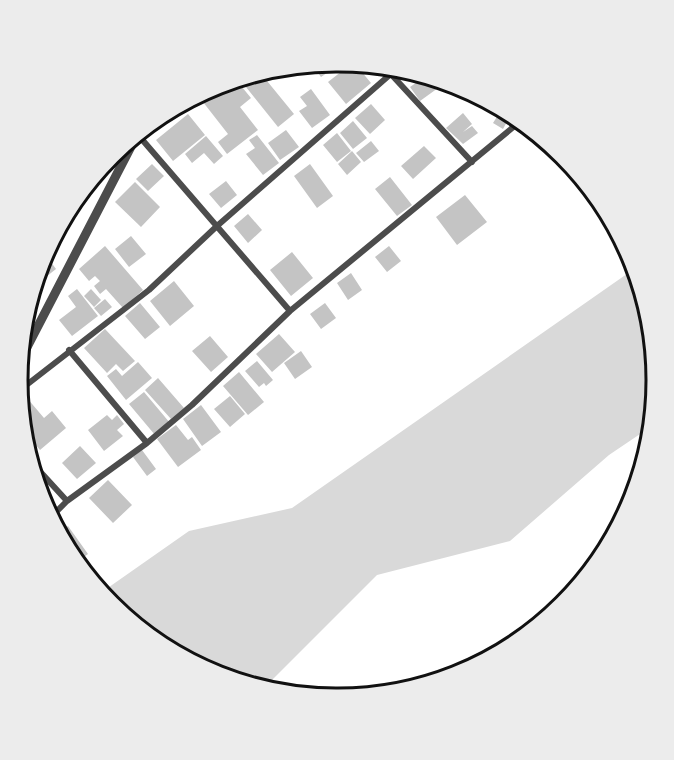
<svg xmlns="http://www.w3.org/2000/svg" width="674" height="760" font-family="'Public Sans',sans-serif">
	<style>
		.water { fill: #d9d9d9 }
		.building { fill: #c4c4c4 }
		.lines { fill: none; stroke-linecap: round; stroke-linejoin: round }
		.minor { stroke: #4c4c4c; stroke-width: 6 }
		.tertiary { stroke: #4c4c4c; stroke-width: 9 }
		.rim { fill: none; stroke: #111; stroke-width: 3 }
	</style>
	<rect width="100%" height="100%" fill="#fff"/>
	<!-- water -->
	<path class="water" d="M634 269 656 380 646 430 609 455 510 541 377 575 267 685 215 675 111 605 102 592 189 531 292 508Z"/>
	<!-- building -->
	<path class="building" d="M334 62 337 66 321 77 313 66Z
		M351 64 356 65 371 83 346 104 328 82Z
		M263 76 294 114 278 127 242 82Z
		M423 78 432 80 438 88 420 101 410 87Z
		M237 81 251 98 240 107 258 130 227 154 218 142 228 134 203 102 228 83Z
		M311 89 330 115 312 128 299 111 307 106 300 97Z
		M371 104 385 120 370 134 355 118Z
		M500 112 509 118 503 129 493 123Z
		M463 113 472 124 463 132 472 126 478 133 463 144 446 128Z
		M188 114 205 135 173 161 156 140Z
		M353 121 367 138 353 149 340 133Z
		M286 130 299 147 280 160 268 143Z
		M337 133 351 151 337 162 323 145Z
		M257 135 279 163 263 175 246 154 255 148 249 140Z
		M206 136 223 156 214 164 204 153 192 163 185 154Z
		M371 141 379 151 364 162 356 153Z
		M424 146 436 158 413 179 401 166Z
		M352 151 361 162 347 175 338 164Z
		M152 164 164 176 148 191 136 179Z
		M310 164 333 196 317 208 294 176Z
		M390 177 412 205 397 216 375 189Z
		M226 181 237 195 221 208 209 194Z
		M135 182 160 207 141 227 115 202Z
		M465 195 487 222 457 245 436 217Z
		M248 214 262 230 248 243 234 226Z
		M131 236 146 254 129 267 115 249Z
		M105 246 143 290 123 308 106 289 100 294 94 286 100 281 95 276 89 281 79 269Z
		M389 246 401 261 387 272 375 257Z
		M292 252 313 278 291 296 270 270Z
		M45 254 56 269 42 280 39 276Z
		M351 273 362 290 348 300 337 283Z
		M174 281 194 306 170 326 150 301Z
		M77 289 98 316 72 336 59 320 76 307 68 296Z
		M91 289 101 300 94 307 84 296Z
		M105 299 112 307 101 316 94 308Z
		M140 303 160 327 145 339 125 316Z
		M325 303 336 318 321 329 310 314Z
		M105 329 135 361 123 371 116 364 107 373 84 348Z
		M279 334 295 352 272 372 256 354Z
		M210 336 228 357 211 372 192 351Z
		M301 351 312 367 295 379 284 363Z
		M257 361 273 380 266 386 264 383 259 387 245 371Z
		M138 362 152 378 126 400 107 376 116 369 122 376Z
		M239 372 264 402 248 415 223 386Z
		M158 378 184 408 171 419 145 390Z
		M144 392 170 423 155 435 129 404Z
		M230 396 245 414 230 427 214 409Z
		M27 398 44 418 52 411 66 428 40 450 30 438 22 402Z
		M201 405 221 432 202 446 183 419Z
		M107 415 112 420 117 415 124 424 117 430 123 436 104 451 88 430Z
		M176 425 188 440 192 437 201 450 178 467 157 439Z
		M80 446 96 463 77 479 62 463Z
		M142 450 156 469 147 476 133 457Z
		M108 480 132 505 113 523 89 498Z
		M40 489 51 503 46 508 42 502Z
		M68 526 88 554 81 559 61 531Z"/>
	<g class="lines">
		<!-- minor -->
		<path class="minor" d="M389 72 472 162
			M139 136 290 311
			M108 159 123 147
			M69 350 147 443
			M20 390 149 290 217 226 393 72
			M35 466 67 501
			M52 516 67 501 147 443 192 405 290 311 517 124"/>
		<!-- tertiary -->
		<path class="tertiary" d="M23 355 135 139"/>
	</g>
	<!-- crop -->
	<path d="M0 0H674V760H0ZM336 72H338A308 308 0 0 1 646 380V380A308 308 0 0 1 338 688H336A308 308 0 0 1 28 380V380A308 308 0 0 1 336 72Z" fill="#ececec" fill-rule="evenodd"/>
	<path class="rim" d="M336 72H338A308 308 0 0 1 646 380V380A308 308 0 0 1 338 688H336A308 308 0 0 1 28 380V380A308 308 0 0 1 336 72Z"/>
</svg>
